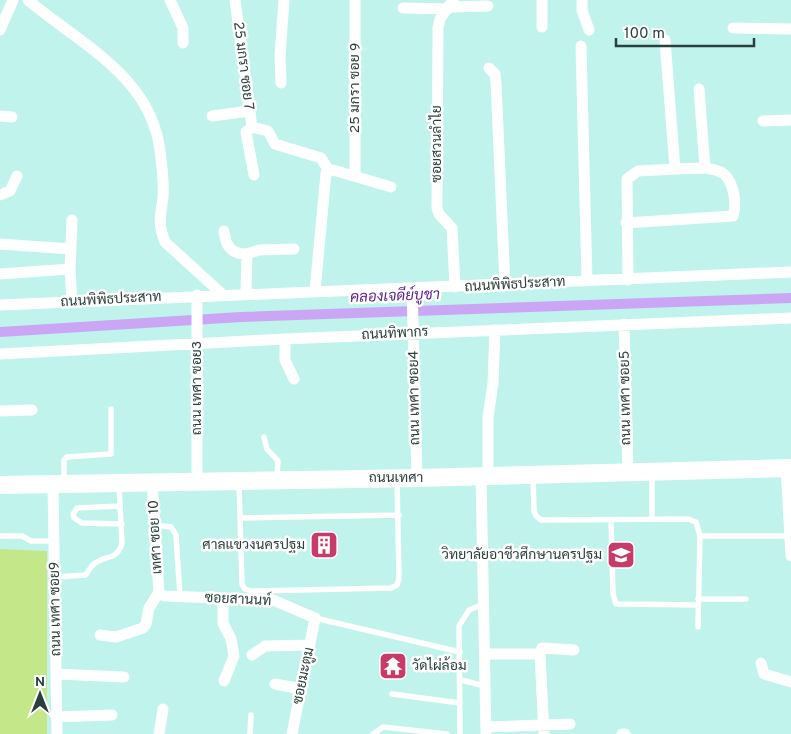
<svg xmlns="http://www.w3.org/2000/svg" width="791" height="734" font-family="Overpass,Sarabun,sans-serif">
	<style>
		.green { fill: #c4e889 }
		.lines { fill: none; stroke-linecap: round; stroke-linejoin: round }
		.canal { stroke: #cba6f4; stroke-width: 10 }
		.lane { stroke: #fff; stroke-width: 5.5 }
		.street { stroke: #fff; stroke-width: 11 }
		.primary { stroke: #fff; stroke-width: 18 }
		.labels { text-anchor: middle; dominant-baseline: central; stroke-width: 5; stroke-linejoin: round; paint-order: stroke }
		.street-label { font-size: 14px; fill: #2b403e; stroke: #fff }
		.poi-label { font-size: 14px; fill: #2b403e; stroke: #fff; text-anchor: end }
		.water-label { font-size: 15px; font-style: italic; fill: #632293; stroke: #fff }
	</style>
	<rect width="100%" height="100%" fill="#bff3ec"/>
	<!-- green -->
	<path class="green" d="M0 549 47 551V734H0Z"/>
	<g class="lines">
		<!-- canal -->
		<path class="canal" d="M0 332 241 317 791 298"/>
		<!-- lane -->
		<path class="lane" d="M264 437 267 449 278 461 277 478
			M652 474V519
			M533 476 534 511 536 516 541 520 688 519 696 522 700 536 698 627
			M64 482V460L67 457 111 454V409
			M239 483 242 584 245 589 251 591 391 588 397 585 399 578 397 480
			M120 506 77 508 73 514 74 518 82 523 122 524
			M240 518 399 515
			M611 520 613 594 616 604 698 605
			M156 525 171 527 176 535 180 597
			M0 536H22L31 541H55
			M700 536H789
			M56 577 85 575C89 572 89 568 93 565 103 555 118 561 122 543L119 485
			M698 599H746
			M315 618 460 652
			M461 680 485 686
			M392 694 460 703
			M250 734 251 715
			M373 734 383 727 447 734
			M460 734 459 626 469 610 484 604"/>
		<!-- street -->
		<path class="street" d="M28 0C80 44 151 76 160 151 162 166 164 182 163 197 161 216 157 222 165 242L222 294
			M170 0 183 28V43
			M235 0 252 127 268 131 275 144 321 158 329 171
			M355 0V175
			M453 0 440 19 438 28 437 208 439 214 452 228 455 287
			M542 0V27
			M582 0V10L589 30
			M449 7 488 6
			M403 8 448 9
			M733 28 791 29
			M0 30 13 0
			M581 46 587 281
			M489 68 495 74 496 83 505 285
			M281 83 280 56 284 0
			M0 116 12 117
			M212 116 249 111
			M763 121 791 120
			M252 127 246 132 254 175
			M675 169 705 168 699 89
			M0 195 10 191 17 176
			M626 223 733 216C737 204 734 183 724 174 719 170 712 169 705 168
			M224 231C226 246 230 254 247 254
			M0 244 71 249
			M0 274 70 269
			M628 280 627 179 638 171 675 169 665 40
			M412 288 417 478
			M315 291 326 173 333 170 391 187
			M246 293 247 254 259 250 294 249
			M197 295V481
			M72 302 70 269 72 220
			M0 305C264 292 527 285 791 272
			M624 324 628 473
			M285 339V360L294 379
			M0 354 285 339 791 318
			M0 411 32 410
			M786 468 791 556
			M481 476 486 734
			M488 476V417L493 383 495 330
			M152 482 159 592
			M53 484 57 734
			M159 592 164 596 273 600 315 618 292 734
			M223 600V623L231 639 234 656 224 681
			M100 635 116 637 143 628 146 624 149 608 159 592
			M485 654H540
			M252 655 265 646 310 645
			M761 663 764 674 791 682
			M56 674 124 677
			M275 684 301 689
			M56 717 112 715
			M486 727 570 724
			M159 734 163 709
			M544 734 540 654 542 648 574 650
			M622 734H625"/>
		<!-- primary -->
		<path class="primary" d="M0 485 417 478 791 468"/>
	</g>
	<!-- icons -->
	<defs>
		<symbol id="building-square" viewBox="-11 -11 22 22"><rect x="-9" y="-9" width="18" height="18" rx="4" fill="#c83a67" stroke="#fff"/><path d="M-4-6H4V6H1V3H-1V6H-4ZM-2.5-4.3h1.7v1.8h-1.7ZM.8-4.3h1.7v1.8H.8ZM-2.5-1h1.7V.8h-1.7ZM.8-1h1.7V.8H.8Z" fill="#fff"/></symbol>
		<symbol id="university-square" viewBox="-11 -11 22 22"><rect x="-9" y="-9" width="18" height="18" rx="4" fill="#c83a67" stroke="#fff"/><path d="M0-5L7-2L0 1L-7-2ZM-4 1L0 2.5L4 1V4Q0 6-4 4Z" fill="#fff"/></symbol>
		<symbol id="temple-square" viewBox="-11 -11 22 22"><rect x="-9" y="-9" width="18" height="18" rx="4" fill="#c83a67" stroke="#fff"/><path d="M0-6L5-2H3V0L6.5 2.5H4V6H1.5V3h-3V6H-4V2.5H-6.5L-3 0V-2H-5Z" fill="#fff"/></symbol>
	</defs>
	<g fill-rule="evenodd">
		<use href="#building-square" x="308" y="529" width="32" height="32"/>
		<use href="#university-square" x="605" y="539" width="32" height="32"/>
		<use href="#temple-square" x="377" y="650" width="32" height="32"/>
	</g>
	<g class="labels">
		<!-- street labels -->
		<g class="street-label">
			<text transform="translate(243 66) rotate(83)">25 มกรา ซอย 7</text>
			<text transform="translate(355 88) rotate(-90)">25 มกรา ซอย 9</text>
			<text transform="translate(437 144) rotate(-90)">ซอยสวนลำไย</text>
			<text transform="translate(515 285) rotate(-3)">ถนนพิพิธประสาท</text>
			<text transform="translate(111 300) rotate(-3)">ถนนพิพิธประสาท</text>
			<text transform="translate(395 334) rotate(-3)">ถนนทิพากร</text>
			<text transform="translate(197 388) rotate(-90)">ถนน เทศา ซอย3</text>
			<text transform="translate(415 398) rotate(-91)">ถนน เทศา ซอย4</text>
			<text transform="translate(626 398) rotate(-91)">ถนน เทศา ซอย5</text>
			<text x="396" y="478">ถนนเทศา</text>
			<text transform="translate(156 537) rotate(-93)">เทศา ซอย 10</text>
			<text transform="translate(238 600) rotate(3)">ซอยสานนท์</text>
			<text transform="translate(56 609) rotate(-91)">ถนน เทศา ซอย9</text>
			<text transform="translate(304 676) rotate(-78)">ซอยมะตูม</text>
		</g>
		<!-- poi labels -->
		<g class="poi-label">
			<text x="305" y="545">ศาลแขวงนครปฐม</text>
			<text x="602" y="555">วิทยาลัยอาชีวศึกษานครปฐม</text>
			<text x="412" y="666" text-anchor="start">วัดไผ่ล้อม</text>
		</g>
		<!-- water labels -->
		<g class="water-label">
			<text transform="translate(395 297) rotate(-2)">คลองเจดีย์บูชา</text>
		</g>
	</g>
	<!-- north arrow -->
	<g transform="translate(40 694)" stroke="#ffffff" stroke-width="4" paint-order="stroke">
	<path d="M0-4L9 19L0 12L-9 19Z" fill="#2b403e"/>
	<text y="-8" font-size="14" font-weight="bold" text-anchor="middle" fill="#2b403e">N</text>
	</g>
	<!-- scale -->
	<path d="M616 38v8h138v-8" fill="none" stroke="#2b403e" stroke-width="2.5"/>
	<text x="624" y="38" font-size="15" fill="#2b403e" stroke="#ffffff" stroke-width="4" paint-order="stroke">100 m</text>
</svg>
